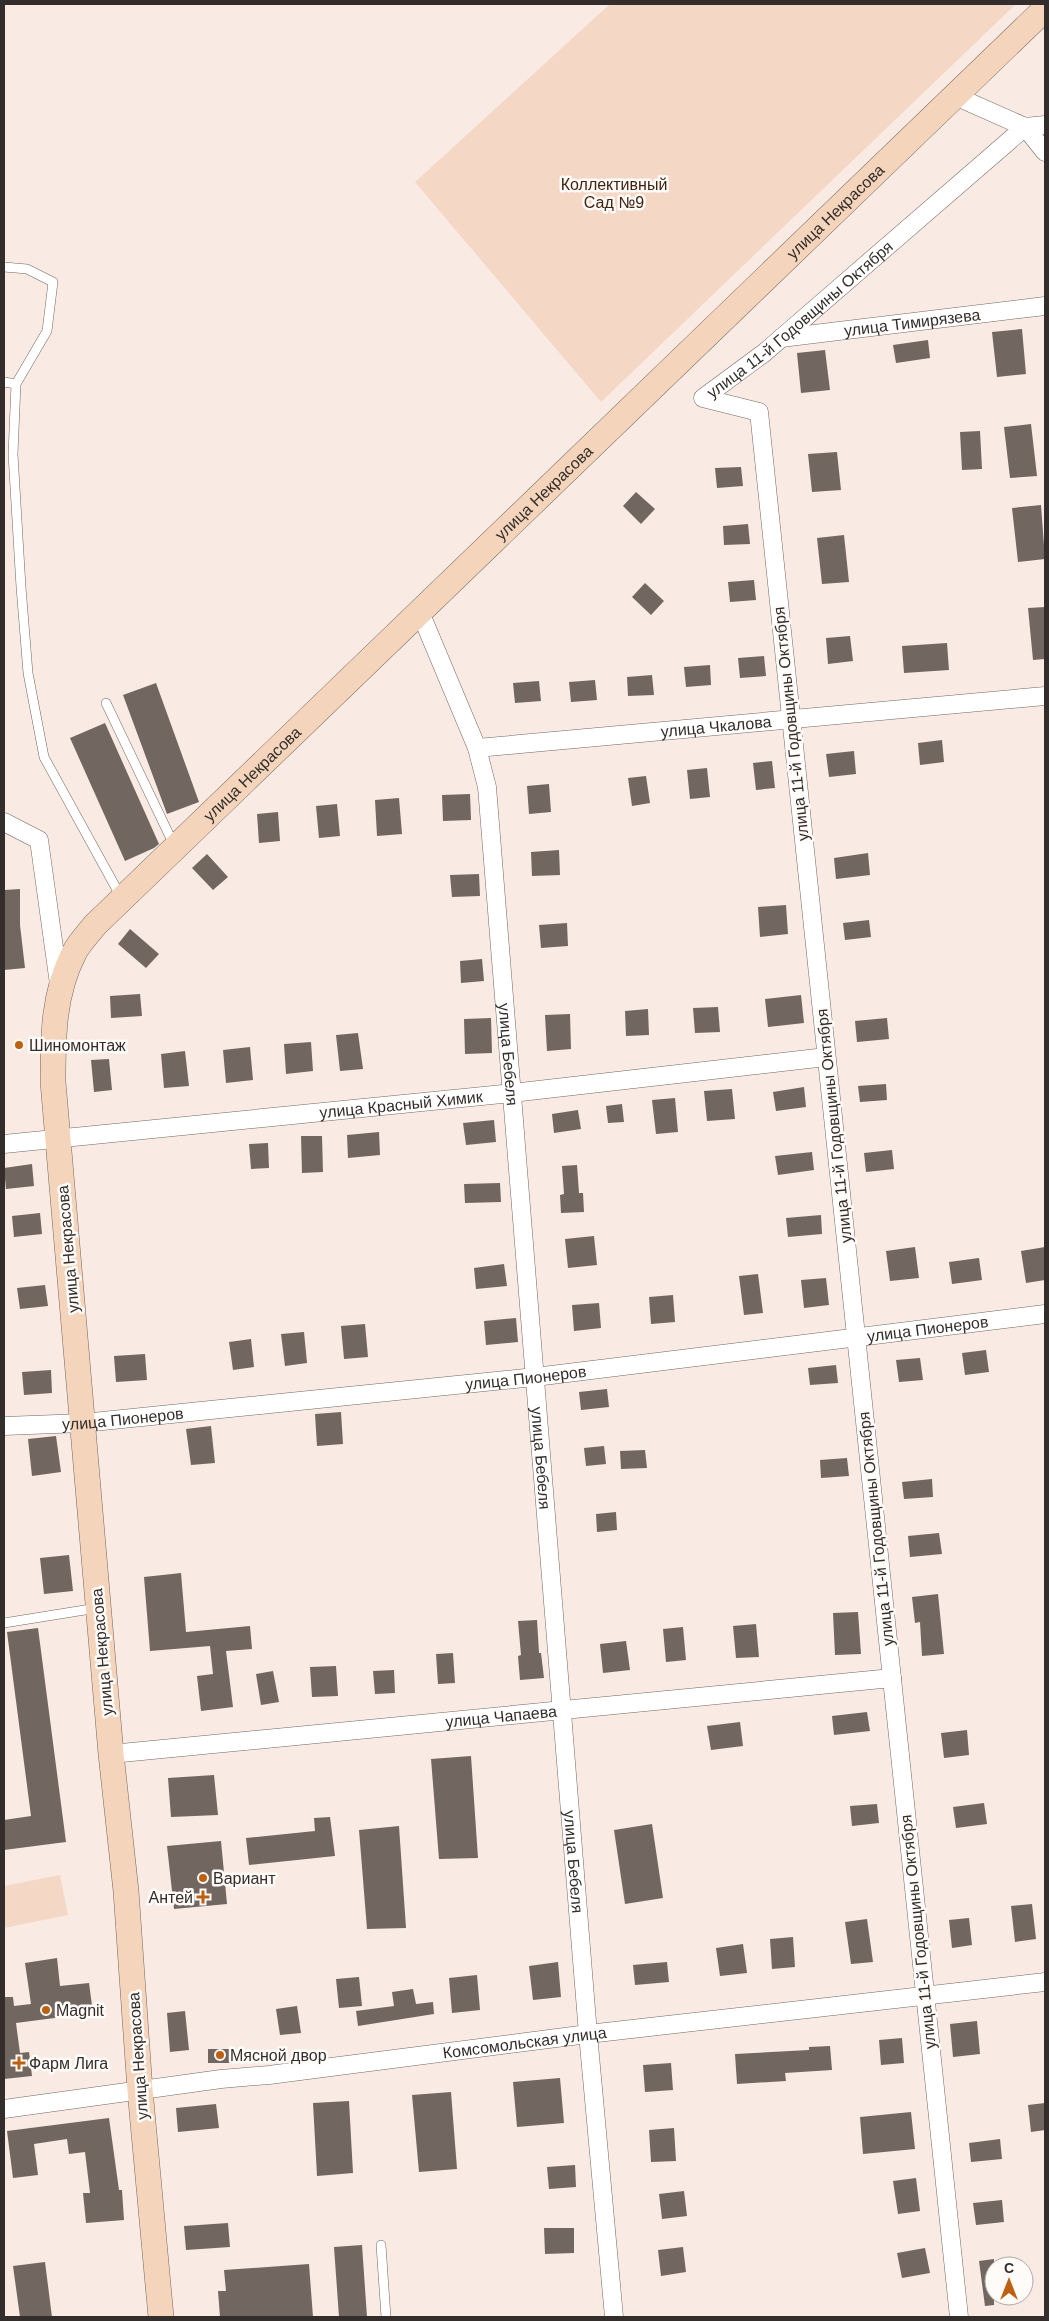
<svg xmlns="http://www.w3.org/2000/svg" width="1049" height="2321" font-family="Arial,sans-serif">
	<style>
		.green { fill: #f5d7c5 }
		.building { fill: #726660 }
		.lines { fill: none; stroke-linecap: round; stroke-linejoin: round }
		.lane-casing { stroke: #736761; stroke-width: 10 }
		.street-casing { stroke: #736761; stroke-width: 19 }
		.secondary-casing { stroke: #736761; stroke-width: 26 }
		.lane { stroke: #fff; stroke-width: 9 }
		.street { stroke: #fff; stroke-width: 18 }
		.secondary { stroke: #f4d4ba; stroke-width: 25 }
		.poi-dot { fill: #bd6012; stroke: #fefbf9; stroke-width: 2 }
		.labels { text-anchor: middle; dominant-baseline: central; stroke-width: 5; stroke-linejoin: round; paint-order: stroke }
		.park-label { font-size: 16px; fill: #42230f; stroke: #fefbf9 }
		.street-label { font-size: 16px; fill: #332e2b; stroke: #fefbf9 }
		.poi-label { font-size: 16px; fill: #332e2b; stroke: #fefbf9; text-anchor: start }
	</style>
	<rect width="100%" height="100%" fill="#f9ebe3"/>
	<!-- green -->
	<path class="green" d="M610 4H1016L601 402 415 182Z
		M60 1875 68 1915 4 1928V1886Z"/>
	<!-- building -->
	<path class="building" d="M1022 329 1026 374 997 377 992 332Z
		M928 340 930 358 896 363 893 345Z
		M825 350 830 390 801 393 797 353Z
		M1031 424 1037 476 1010 478 1004 427Z
		M980 431 982 469 962 470 960 432Z
		M837 452 841 490 812 492 808 454Z
		M741 467 743 486 717 488 715 468Z
		M636 492 655 509 641 524 623 506Z
		M1041 505 1045 559 1018 562 1012 508Z
		M748 524 750 544 724 545 723 526Z
		M844 535 849 582 822 584 817 538Z
		M754 580 756 600 730 602 728 582Z
		M645 583 664 601 651 615 632 597Z
		M1045 607V659L1033 660 1028 608Z
		M850 636 853 661 828 664 826 638Z
		M947 643 949 670 904 673 902 646Z
		M764 656 766 676 740 678 738 658Z
		M710 665 711 685 686 687 684 667Z
		M652 675 654 695 628 696 627 677Z
		M595 680 597 700 571 702 569 682Z
		M539 681 541 701 515 703 513 683Z
		M156 683 199 802 167 814 123 695Z
		M105 723 159 844 154 848 125 861 70 738Z
		M942 740 944 762 920 765 918 743Z
		M854 751 856 774 829 777 826 754Z
		M772 761 775 788 756 790 753 763Z
		M707 768 710 797 690 799 687 770Z
		M646 776 650 803 632 806 628 778Z
		M549 784 551 812 529 814 527 786Z
		M470 794 471 820 443 821 442 795Z
		M399 798 402 834 377 836 375 800Z
		M337 804 340 836 319 838 316 806Z
		M278 812 280 841 259 843 257 814Z
		M559 850 560 875 532 876 531 852Z
		M868 853 870 875 836 879 834 858Z
		M207 854 228 877 213 890 192 868Z
		M479 874 480 896 452 897 450 875Z
		M20 889V925L25 968 4 970V890Z
		M786 905 788 934 760 937 758 907Z
		M869 920 871 937 845 940 843 923Z
		M567 923 568 946 541 948 539 925Z
		M130 929 159 954 146 968 118 944Z
		M482 959 484 981 461 983 460 961Z
		M140 994 142 1016 111 1018 110 996Z
		M801 995 804 1023 768 1027 765 999Z
		M718 1007 720 1032 695 1033 693 1008Z
		M648 1009 649 1035 626 1036 625 1011Z
		M570 1014 571 1049 547 1051 545 1015Z
		M491 1018 492 1053 465 1054 464 1019Z
		M887 1018 889 1039 857 1042 855 1021Z
		M358 1033 363 1069 340 1071 336 1035Z
		M311 1042 313 1071 286 1074 284 1044Z
		M250 1047 253 1080 226 1083 223 1050Z
		M185 1051 189 1086 164 1088 161 1054Z
		M109 1059 112 1090 94 1092 91 1060Z
		M886 1084 887 1100 860 1102 858 1086Z
		M804 1087 806 1107 776 1111 773 1092Z
		M732 1089 735 1119 707 1121 704 1091Z
		M675 1098 678 1132 656 1134 652 1100Z
		M622 1104 624 1122 608 1123 606 1106Z
		M578 1110 581 1129 554 1133 552 1114Z
		M494 1120 496 1142 466 1145 463 1123Z
		M379 1132 380 1155 348 1158 347 1135Z
		M301 1136H322L323 1172 302 1173Z
		M268 1143 269 1168 251 1169 249 1144Z
		M892 1150 894 1169 866 1172 864 1153Z
		M812 1152 814 1170 778 1175 775 1156Z
		M32 1164 34 1186 6 1189 4 1168Z
		M577 1165 579 1193H583L584 1212 561 1213 560 1195 564 1194 562 1166Z
		M500 1183 501 1202 465 1203 464 1184Z
		M40 1213 42 1234 14 1237 12 1216Z
		M821 1215 822 1234 788 1237 786 1218Z
		M594 1236 597 1265 568 1268 565 1239Z
		M915 1247 919 1278 890 1281 886 1251Z
		M1045 1247V1280L1026 1283 1021 1251Z
		M979 1258 982 1280 952 1284 949 1262Z
		M504 1264 507 1286 476 1289 474 1268Z
		M758 1274 763 1313 744 1315 739 1276Z
		M826 1278 829 1305 804 1308 801 1280Z
		M45 1285 48 1306 20 1309 17 1288Z
		M673 1295 675 1322 651 1324 649 1297Z
		M599 1303 601 1328 574 1331 572 1305Z
		M516 1318 518 1342 486 1345 484 1321Z
		M365 1324 368 1357 344 1359 341 1326Z
		M304 1332 307 1363 285 1366 281 1334Z
		M251 1339 254 1367 233 1370 229 1342Z
		M986 1350 989 1372 965 1375 962 1353Z
		M145 1354 147 1380 116 1382 114 1356Z
		M920 1358 923 1380 899 1382 896 1360Z
		M836 1365 838 1383 810 1385 808 1368Z
		M51 1370 52 1393 24 1395 22 1372Z
		M607 1389 609 1407 581 1410 579 1392Z
		M341 1412 343 1444 317 1446 315 1414Z
		M211 1426 215 1463 191 1465 186 1429Z
		M56 1436 61 1472 32 1476 28 1439Z
		M604 1446 606 1464 586 1466 584 1448Z
		M645 1450 647 1468 621 1469 620 1451Z
		M847 1458 849 1476 821 1478 820 1460Z
		M932 1479 933 1497 904 1499 902 1482Z
		M616 1512 617 1530 597 1532 596 1514Z
		M939 1533 942 1554 910 1557 908 1536Z
		M69 1555 73 1591 44 1594 40 1558Z
		M181 1573 186 1632 250 1626 252 1649 226 1651 233 1707 201 1711 197 1676 213 1674 210 1646 150 1651 144 1577Z
		M938 1594 944 1654 922 1656 920 1622 915 1623 912 1597Z
		M858 1612 861 1654 835 1655 833 1613Z
		M537 1620 539 1653H541L544 1678 520 1680 518 1656 521 1655 518 1621Z
		M756 1624 759 1657 736 1658 733 1626Z
		M683 1627 686 1660 666 1662 663 1629Z
		M38 1628 66 1842 4 1850V1820L31 1816 7 1632Z
		M626 1641 630 1670 603 1673 600 1644Z
		M453 1653 455 1683 438 1684 436 1654Z
		M336 1666 338 1696 312 1697 310 1667Z
		M394 1670 395 1693 375 1694 373 1671Z
		M273 1671 279 1702 261 1705 256 1674Z
		M867 1712 870 1731 834 1735 832 1716Z
		M740 1722 743 1746 711 1750 707 1726Z
		M967 1730 969 1755 944 1758 941 1733Z
		M471 1756 478 1858 439 1859 431 1759Z
		M214 1775 218 1815 171 1817 168 1778Z
		M984 1803 987 1824 956 1828 953 1807Z
		M877 1804 879 1823 852 1826 850 1806Z
		M330 1817 335 1856 249 1865 246 1838 315 1831 314 1818Z
		M652 1824 663 1898 625 1904 614 1830Z
		M399 1826 406 1928 367 1929 359 1830Z
		M221 1841 227 1904 174 1909 167 1846Z
		M1032 1904 1036 1939 1015 1942 1011 1906Z
		M969 1918 972 1945 952 1948 949 1920Z
		M867 1919 873 1962 851 1964 845 1922Z
		M793 1937 795 1967 772 1969 770 1939Z
		M743 1944 747 1973 720 1976 716 1948Z
		M57 1958 60 1986 89 1983 93 2013 16 2023 20 2053 29 2052 32 2076 4 2079V1997H13L14 2006 31 2004 25 1963Z
		M558 1962 561 1997 533 2000 529 1966Z
		M667 1962 669 1982 635 1985 633 1965Z
		M477 1975 480 2010 452 2013 449 1978Z
		M359 1977 362 2006 339 2008 336 1979Z
		M413 1989 416 2004 433 2002 434 2014 358 2026 356 2011 394 2006 392 1992Z
		M297 2006 301 2033 280 2035 276 2009Z
		M185 2011 189 2050 170 2052 167 2013Z
		M977 2021 980 2054 953 2057 950 2024Z
		M902 2038 904 2063 881 2065 879 2040Z
		M830 2046 832 2070 785 2073 786 2081 737 2084 735 2054 809 2050V2047Z
		M208 2049H233V2063H208Z
		M671 2063 673 2090 645 2092 643 2065Z
		M560 2078 564 2123 517 2127 513 2082Z
		M451 2092 457 2169 419 2172 412 2095Z
		M349 2101 353 2173 317 2176 313 2103Z
		M1045 2103V2130L1031 2132 1028 2105Z
		M216 2104 219 2128 178 2132 176 2108Z
		M911 2112 915 2149 863 2154 860 2117Z
		M109 2118 119 2190H122L124 2220 86 2223 83 2193H90L85 2152 69 2154 67 2139 34 2144 38 2175 13 2178 7 2131Z
		M674 2128 676 2161 651 2162 649 2130Z
		M1000 2139 1002 2159 971 2162 969 2143Z
		M575 2165 576 2187 549 2189 547 2167Z
		M916 2178 920 2211 898 2214 893 2181Z
		M684 2191 687 2216 662 2219 659 2194Z
		M1002 2200 1004 2222 976 2225 973 2203Z
		M228 2223 230 2247 186 2250 184 2226Z
		M544 2228H574V2253L545 2254Z
		M362 2245 367 2317H339L334 2247Z
		M683 2247 686 2272 661 2276 658 2250Z
		M925 2248 930 2273 902 2278 897 2253Z
		M994 2259V2305L985 2306 979 2261Z
		M45 2262 52 2317H20L13 2266Z
		M309 2264 313 2317H220L218 2291H226L224 2270Z"/>
	<g class="lines">
		<defs>
			<path id="lane" d="M4 267 27 269 53 282 47 331 16 384
				M4 382 16 384 13 454 21 587 28 673 44 757 121 897
				M106 703 174 845
				M4 1623 97 1608
				M381 2245 386 2317"/>
			<g id="street">
				<path d="M955 96 1025 127 1045 125"/>
				<path id="s1" d="M781 338 1045 306"/>
				<path id="s2" d="M420 612 477 748 487 787 588 2034 614 2317"/>
				<path id="s3" d="M477 748 1045 696"/>
				<path d="M4 822 39 840 59 984"/>
				<path id="s4" d="M4 1144 512 1093 826 1057"/>
				<path id="s5" d="M4 1426 83 1423 535 1377 1045 1314"/>
				<path id="s6" d="M111 1754 892 1678"/>
				<path id="s7" d="M4 2109 221 2079 269 2075 588 2034 1045 1982"/>
				<path id="s8" d="M959 2317 759 412 703 398 764 353 1025 127 1045 152"/>
			</g>
			<g id="secondary">
				<path id="s9" d="M161 2317 140 2090 126 1891 111 1754 53 1082C53 1037 53 994 74 953 79 943 88 934 95 925L1045 9"/>
			</g>
		</defs>
		<!-- lane casing -->
		<use href="#lane" class="lane-casing"/>
		<!-- street casing -->
		<use href="#street" class="street-casing"/>
		<!-- secondary casing -->
		<use href="#secondary" class="secondary-casing"/>
		<!-- lane -->
		<use href="#lane" class="lane"/>
		<!-- street -->
		<use href="#street" class="street"/>
		<!-- secondary -->
		<use href="#secondary" class="secondary"/>
	</g>
	<!-- markers -->
	<g class="poi-dot">
		<circle cx="19" cy="1045" r="5"/>
		<circle cx="203" cy="1878" r="5"/>
		<path d="M200.5 1889.5h5v5h5v5h-5v5h-5v-5h-5v-5h5z"/>
		<circle cx="46" cy="2010" r="5"/>
		<circle cx="220" cy="2055" r="5"/>
		<path d="M16.5 2055.5h5v5h5v5h-5v5h-5v-5h-5v-5h5z"/>
	</g>
	<g class="labels">
		<!-- park labels -->
		<g class="park-label">
			<text x="614" y="184">Коллективный<tspan x="614" dy="18">Сад №9</tspan></text>
		</g>
		<!-- street labels -->
		<g class="street-label">
			<text stroke="none"><textPath href="#s9" startOffset="2435">улица Некрасова</textPath></text>
			<text stroke="none"><textPath href="#s8" startOffset="2098">улица 11-й Годовщины Октября</textPath></text>
			<text stroke="none"><textPath href="#s1" startOffset="132">улица Тимирязева</textPath></text>
			<text stroke="none"><textPath href="#s9" startOffset="2030">улица Некрасова</textPath></text>
			<text transform="translate(791 724) rotate(-96)">улица 11-й Годовщины Октября</text>
			<text stroke="none"><textPath href="#s3" startOffset="240">улица Чкалова</textPath></text>
			<text stroke="none"><textPath href="#s9" startOffset="1625">улица Некрасова</textPath></text>
			<text stroke="none"><textPath href="#s2" startOffset="456">улица Бебеля</textPath></text>
			<text stroke="none"><textPath href="#s4" startOffset="399">улица Красный Химик</textPath></text>
			<text transform="translate(834 1126) rotate(-96)">улица 11-й Годовщины Октября</text>
			<text transform="translate(68 1249) rotate(-95)">улица Некрасова</text>
			<text stroke="none"><textPath href="#s5" startOffset="929">улица Пионеров</textPath></text>
			<text stroke="none"><textPath href="#s5" startOffset="524">улица Пионеров</textPath></text>
			<text stroke="none"><textPath href="#s5" startOffset="119">улица Пионеров</textPath></text>
			<text stroke="none"><textPath href="#s2" startOffset="861">улица Бебеля</textPath></text>
			<text transform="translate(876 1529) rotate(-96)">улица 11-й Годовщины Октября</text>
			<text transform="translate(102 1652) rotate(-95)">улица Некрасова</text>
			<text stroke="none"><textPath href="#s6" startOffset="392">улица Чапаева</textPath></text>
			<text stroke="none"><textPath href="#s2" startOffset="1266">улица Бебеля</textPath></text>
			<text transform="translate(918 1932) rotate(-96)">улица 11-й Годовщины Октября</text>
			<text stroke="none"><textPath href="#s7" startOffset="525">Комсомольская улица</textPath></text>
			<text transform="translate(138 2056) rotate(-94)">улица Некрасова</text>
		</g>
		<!-- poi labels -->
		<g class="poi-label">
			<text x="29" y="1045">Шиномонтаж</text>
			<text x="213" y="1878">Вариант</text>
			<text x="193" y="1897" text-anchor="end">Антей</text>
			<text x="56" y="2010">Magnit</text>
			<text x="230" y="2055">Мясной двор</text>
			<text x="29" y="2063">Фарм Лига</text>
		</g>
	</g>
	<!-- border -->
	<rect width="1049" height="2321" fill="none" stroke="#332e2b" stroke-width="10"/>
	<!-- north arrow -->
	<g transform="translate(1009 2281)"><circle r="24" fill="#fefbf9" stroke="#ada9a7"/>
	<path d="M0-4L9 19L0 12L-9 19Z" fill="#bd6012"/>
	<text y="-8" font-size="14" font-weight="bold" text-anchor="middle" fill="#332e2b">С</text>
	</g>
</svg>
